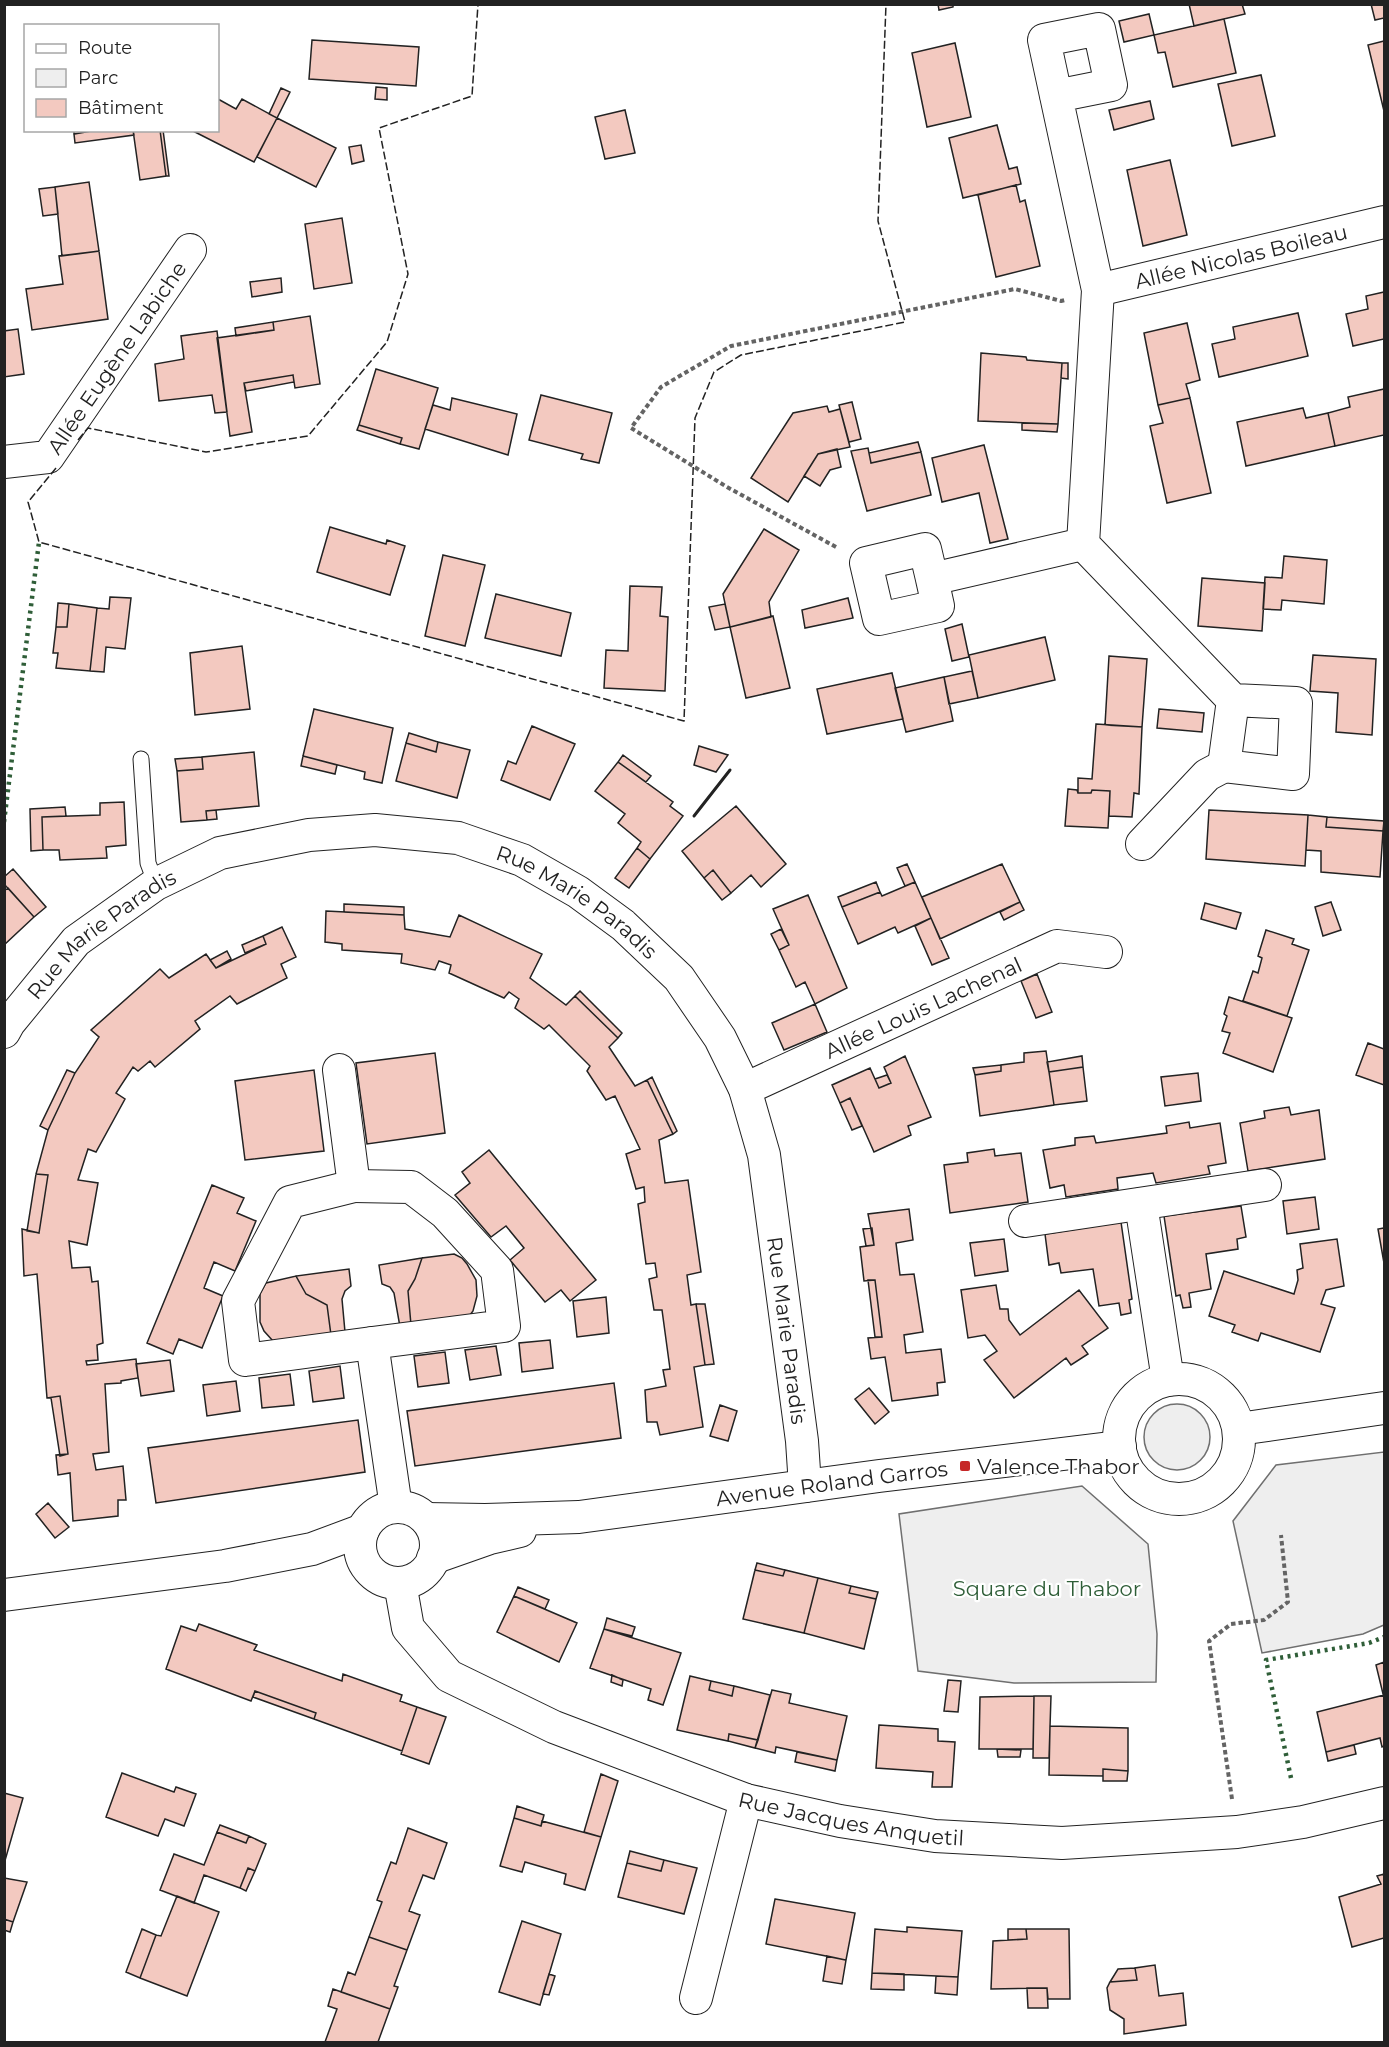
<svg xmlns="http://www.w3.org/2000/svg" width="1389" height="2047" font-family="Montserrat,sans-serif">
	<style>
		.green { fill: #eee; stroke: #6f6f6f; stroke-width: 1.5 }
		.building { fill: #f3c9c0; stroke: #222; stroke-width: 1.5 }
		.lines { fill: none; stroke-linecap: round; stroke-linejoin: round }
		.service-casing { stroke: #222; stroke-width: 17 }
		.minor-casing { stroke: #222; stroke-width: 34 }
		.path { stroke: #646464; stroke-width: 4; stroke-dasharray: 4.5 3; stroke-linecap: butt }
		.service { stroke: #fff; stroke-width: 15 }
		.minor { stroke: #fff; stroke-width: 32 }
		.hedge { stroke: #2f5e38; stroke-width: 4.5; stroke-dasharray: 3 4.5; stroke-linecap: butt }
		.fence { stroke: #222; stroke-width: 1.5; stroke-dasharray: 8 3; stroke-linecap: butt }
		.wall { stroke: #222; stroke-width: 3 }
		.poi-dot { fill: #c62828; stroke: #fff; stroke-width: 2 }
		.labels { text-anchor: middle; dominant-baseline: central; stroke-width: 4.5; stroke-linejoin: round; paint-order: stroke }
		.street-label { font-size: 21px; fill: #222; stroke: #fff }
		.poi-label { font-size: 21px; fill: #222; stroke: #fff; text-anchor: start }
		.park-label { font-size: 21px; fill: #2f5e38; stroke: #fff }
	</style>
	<rect width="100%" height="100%" fill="#fff"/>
	<!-- green -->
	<path class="green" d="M1144 1437a33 33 0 1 1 66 0a33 33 0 1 1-66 0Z
		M1384 1452V1625L1363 1634 1262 1653 1233 1521 1276 1465Z
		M1082 1486 1148 1544 1157 1634 1156 1682 1014 1683 918 1671 899 1514Z"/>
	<!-- building -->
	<path class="building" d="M938 4H953V7L939 10Z
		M1189 4H1242L1245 14 1194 26Z
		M1371 4H1384V18L1375 20Z
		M1149 14 1154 35 1124 42 1119 21Z
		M1224 19 1236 73 1173 87 1165 52 1158 53 1154 35Z
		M312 40 419 47 416 86 309 79Z
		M1384 41V111L1368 45Z
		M955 43 971 117 927 127 912 53Z
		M1261 75 1275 136 1232 146 1218 84Z
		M376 87 387 88V100L375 99Z
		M281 88 290 92 277 118 269 114Z
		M218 99 236 109 242 99 277 118 254 162 191 130H218Z
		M1150 101 1154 119 1114 130 1109 110Z
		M625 110 635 153 605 159 595 117Z
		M277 118 336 148 316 187 257 157Z
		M997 125 1009 169 1017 167 1021 184 963 198 949 138Z
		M74 130H97L74 134Z
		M97 130H133L134 135 75 143 74 134Z
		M133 130H160L166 176 140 180Z
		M160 130H163L169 176H166Z
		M361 145 364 161 352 164 349 147Z
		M1170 160 1187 235 1143 246 1127 170Z
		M89 182 99 251 62 256 55 187Z
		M1016 185 1020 202 1025 200 1040 266 996 277 978 195Z
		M55 187 58 214 43 216 39 189Z
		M342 218 352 283 314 289 305 224Z
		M99 251 108 319 32 330 26 289 63 284 59 256Z
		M281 278 282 292 252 297 250 282Z
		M1384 292V339L1353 346 1346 314 1368 309 1366 296Z
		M1298 313 1308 356 1219 377 1212 344 1235 339 1233 327Z
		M310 316 320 384 295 388 293 375 244 383 252 432 230 436 217 338 274 330 273 322Z
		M273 322 274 330 236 336 235 328Z
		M1187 323 1200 380 1186 384 1190 398 1158 405 1144 333Z
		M18 329 24 374 4 377V331Z
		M217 331 227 412 215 413 212 395 159 401 155 364 184 359 181 336Z
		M981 353 1026 357 1027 360 1062 363 1058 424 978 421Z
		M1062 363H1068V379L1061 378Z
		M376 369 438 388 419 449 400 444 402 438 359 425Z
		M293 375 294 382 246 391 244 383Z
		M1384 389V435L1335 446 1328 413 1350 407 1348 397Z
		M541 395 612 413 599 463 581 459 583 454 529 440Z
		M452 398 517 414 508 455 425 429 433 405 450 410Z
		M1190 398 1211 493 1167 503 1150 426 1163 423 1158 405Z
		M852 402 861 439 849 442 839 405Z
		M827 406 829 412 840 409 850 447 818 454 788 502 751 478 793 413Z
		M1303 408 1306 418 1328 413 1335 446 1246 466 1237 422Z
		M1022 423 1058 424 1057 432 1022 430Z
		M359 425 402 438 400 444 357 430Z
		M918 442 921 452 871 463 869 453Z
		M984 445 1008 539 990 543 979 493 942 502 932 458Z
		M868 448 871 463 921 452 931 495 867 511 851 451Z
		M837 449 841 467 830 470 820 486 804 476 818 454Z
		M330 527 386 544 387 540 405 546 390 595 317 572Z
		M764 529 799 550 769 602 771 617 730 627 723 594Z
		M443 555 485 565 465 646 425 636Z
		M1284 556 1327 560 1324 604 1282 600 1281 610 1263 609 1265 577 1282 578Z
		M1202 578 1265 583 1262 631 1198 626Z
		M630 586 662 587 660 616 668 617 665 691 604 688 606 650 628 651Z
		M496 594 571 613 561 656 485 638Z
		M110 597 131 598 125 649 106 647 104 672 90 671 97 608 109 609Z
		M848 598 853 618 805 628 802 610Z
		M58 603 69 604 67 627H56Z
		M69 604 97 608 90 671 56 668 58 653H53L56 627H67Z
		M725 604 730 627 715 630 709 607Z
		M773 616 790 688 746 698 730 627Z
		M962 624 969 657 952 661 945 629Z
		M1045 637 1055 680 978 698 969 655Z
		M242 646 250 709 195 715 190 653Z
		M1313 655 1376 659 1372 735 1336 732 1338 693 1310 691Z
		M1109 656 1147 659 1142 727 1105 725Z
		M972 671 978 698 949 704 944 677Z
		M892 673 903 719 827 734 817 689Z
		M944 677 953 721 906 732 895 688Z
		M314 709 393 728 382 783 364 779 365 772 303 756Z
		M1159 709 1204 713 1202 732 1157 728Z
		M1096 724 1142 727 1139 794 1134 793 1132 817 1109 816 1110 791 1092 790 1091 793H1078V778L1092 779Z
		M532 726 575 744 550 800 501 780 508 761 516 764Z
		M409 733 438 742 436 752 406 743Z
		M438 742 470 750 457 798 396 781 406 743 436 752Z
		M699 746 728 755 716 772 694 765Z
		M254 752 259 806 206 811 207 820 181 822 177 771 203 769 202 757Z
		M623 755 651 776 646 782 618 762Z
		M303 756 337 765 335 774 301 766Z
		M202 757 203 769 177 771 175 759Z
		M618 762 673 802 670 806 683 816 650 859 637 848 641 842 618 823 625 814 595 791Z
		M1068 789 1077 790 1078 793H1091L1092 790 1110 791 1108 828 1065 826Z
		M124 802 126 845 106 847 107 858 60 860 59 850H43L42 817 100 815V803Z
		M736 806 786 864 761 887 751 875 731 893 713 870 704 878 682 851Z
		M65 807 66 816 42 817 43 850 31 851 30 809Z
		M216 810 217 819 207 820 206 811Z
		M1209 810 1308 815 1305 866 1206 859Z
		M1308 815 1327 817 1326 827 1383 831 1380 877 1321 872V851L1306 850Z
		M1327 817 1384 821 1383 831 1326 827Z
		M637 848 650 859 629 888 615 878Z
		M907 864 915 882 905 886 897 868Z
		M1002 864 1020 902 940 939 922 897Z
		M13 869 46 907 34 917 4 884V877Z
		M713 870 731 893 722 900 704 878Z
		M876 882 880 892 842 907 838 897Z
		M915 882 931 918 898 933 895 927 858 944 842 907 880 892 882 896Z
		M8 888 34 917 4 945V891Z
		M808 895 847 988 815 1004 805 982 796 987 779 950 789 945 773 909Z
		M1020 902 1024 910 1004 920 1000 912Z
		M1331 902 1341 930 1323 936 1315 907Z
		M1205 903 1241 913 1236 929 1201 919Z
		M344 904 404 907V915L344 912Z
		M326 911 404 915 405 929 450 937 459 915 542 954 530 978 566 1005 575 996 618 1038 609 1047 635 1086 647 1080 673 1134 659 1140 665 1183 688 1180 701 1272 687 1275 691 1305 696 1304 705 1365 694 1367 703 1427 660 1435 657 1422H647L645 1390 666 1386 663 1370 670 1369 662 1310H654L649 1279 657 1277 655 1263 646 1264 638 1204 645 1202 644 1187 636 1189 626 1154 640 1149 615 1096 606 1100 587 1071 590 1066 549 1025 544 1029 515 1008 519 999 509 992 504 998 449 973 451 965 439 961 435 970 401 963 402 954 342 950V944L325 942Z
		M931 918 949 958 932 965 915 926Z
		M282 927 296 957 281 964 287 978 237 1004 230 996 195 1021 200 1029 155 1067 150 1061 138 1071 133 1067 116 1093 125 1099 96 1152 88 1149 78 1180 98 1183 87 1245 69 1241 72 1268 90 1267 92 1282 98 1281 103 1343 97 1345 98 1360 86 1361 87 1365 136 1359 138 1378 121 1381V1383L105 1384 109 1452 93 1454 96 1470 123 1466 126 1500H118V1516L73 1521 70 1473 58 1475 56 1455 68 1454 60 1396 47 1398 37 1274 24 1276 22 1229 39 1233 48 1175 36 1174 48 1130 75 1073 99 1037 91 1030 160 969 169 978 206 954 216 968 266 944 263 936Z
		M781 929 789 945 779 950 771 934Z
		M1266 930 1294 939 1292 944 1309 950 1287 1016 1243 1001 1253 971 1258 973 1262 958 1258 956Z
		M263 936 266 944 245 953 242 945Z
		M227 951 231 959 216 968 210 960Z
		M1037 974 1052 1012 1036 1018 1021 981Z
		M580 991 622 1033 618 1038 575 996Z
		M1229 997 1292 1018 1273 1072 1223 1053 1230 1033 1222 1031 1227 1016 1224 1014Z
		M815 1004 827 1032 784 1050 772 1023Z
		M1368 1043 1384 1049V1085L1356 1075Z
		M1046 1051 1054 1105 980 1116 975 1075 1001 1071V1065L1024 1062V1053Z
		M435 1053 445 1133 367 1144 356 1063Z
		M905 1056 931 1117 908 1126 911 1135 874 1152 850 1098 840 1103 832 1085 870 1068 879 1088 891 1083 884 1067Z
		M1082 1056 1083 1067 1049 1072 1047 1062Z
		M1001 1065V1071L975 1075 973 1068Z
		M1083 1067 1087 1101 1054 1105 1049 1072Z
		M67 1070 75 1073 48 1130 40 1126Z
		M314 1070 324 1151 245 1160 235 1081Z
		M1198 1073 1201 1101 1165 1106 1161 1077Z
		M887 1075 891 1083 879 1088 875 1079Z
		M652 1077 677 1131 673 1134 647 1080Z
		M850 1098 862 1126 852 1130 840 1103Z
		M1289 1107 1291 1115 1319 1110 1325 1159 1248 1171 1240 1123 1265 1118 1264 1111Z
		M1189 1122 1190 1128 1220 1123 1226 1163 1208 1166 1210 1174 1156 1183 1153 1173 1117 1178 1118 1189 1066 1197 1064 1185 1050 1188 1043 1150 1075 1145V1138L1094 1136 1096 1143 1167 1133 1166 1126Z
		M994 1149 995 1156 1021 1153 1028 1202 950 1213 944 1165 968 1162 967 1153Z
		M489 1150 596 1280 570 1301 561 1290 545 1302 510 1260 524 1248 506 1226 491 1237 455 1195 470 1183 462 1172Z
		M36 1174 48 1175 39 1233 27 1231Z
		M212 1185 244 1198 237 1213 256 1221 235 1271 214 1262 204 1288 223 1296 202 1348 179 1339 173 1354 147 1343Z
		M1315 1197 1319 1229 1287 1234 1283 1201Z
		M1241 1206 1246 1237 1237 1239 1238 1249 1206 1254 1211 1289 1189 1293 1191 1307 1183 1308 1180 1295 1176 1296 1164 1216Z
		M909 1209 913 1240 896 1243 900 1275 914 1274 923 1332 904 1335 906 1353 941 1349 945 1382 937 1383 938 1395 892 1401 885 1357 871 1359 868 1338 882 1337 875 1280 864 1281 860 1247 874 1245 868 1214Z
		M1121 1222 1132 1299 1129 1300 1131 1313 1121 1315 1119 1303 1099 1306 1093 1269 1061 1273 1059 1263 1049 1265 1045 1234Z
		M872 1228 874 1245 866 1246 863 1229Z
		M1384 1228V1263L1378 1229Z
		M1004 1239 1008 1271 975 1276 970 1243Z
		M1337 1239 1344 1286 1326 1290 1321 1304 1335 1308 1320 1352 1261 1333 1258 1341 1232 1332 1235 1325 1209 1316 1224 1271 1294 1294 1298 1280 1297 1270 1303 1268 1300 1244Z
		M454 1254 462 1258 467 1264 476 1280 477 1296 473 1311 470 1315 411 1325 408 1291 415 1279 422 1258Z
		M422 1258 415 1279 408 1291 411 1325 400 1327 394 1293 390 1287 382 1284 379 1265Z
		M349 1269 351 1286 345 1291 342 1299 345 1332 331 1335 327 1305 306 1294 296 1276Z
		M296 1276 306 1294 327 1305 331 1335 273 1341 264 1331 260 1322V1294L266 1283Z
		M868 1280H875L882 1337H875Z
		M996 1285 1000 1309H1008L1009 1320 1020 1335 1079 1290 1108 1328 1082 1346 1088 1354 1071 1365 1066 1358 1014 1398 984 1360 997 1351 985 1335 968 1338 961 1290Z
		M606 1297 609 1333 577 1337 573 1301Z
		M696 1304H705L714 1364 705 1365Z
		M550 1340 553 1368 522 1372 519 1343Z
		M496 1346 501 1375 470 1380 465 1350Z
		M445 1352 449 1383 418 1387 414 1356Z
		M170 1360 174 1391 141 1396 136 1364Z
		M340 1366 344 1398 313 1402 309 1371Z
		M290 1374 294 1405 262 1408 259 1378Z
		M236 1381 240 1411 207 1416 203 1385Z
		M614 1383 621 1438 415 1466 407 1411Z
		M869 1388 889 1412 875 1424 855 1399Z
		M60 1396 68 1454 60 1456 51 1398H47Z
		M720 1405 737 1411 728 1441 710 1436Z
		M358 1420 365 1472 156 1503 148 1448Z
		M48 1503 69 1527 55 1538 36 1514Z
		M757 1563 785 1570 783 1576 755 1570Z
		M755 1570 783 1576 785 1570 818 1578 804 1633 743 1619Z
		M818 1578 851 1586 849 1593 876 1599 864 1649 804 1633Z
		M851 1586 878 1592 876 1599 849 1593Z
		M518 1587 549 1600 545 1609 514 1596Z
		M514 1596 577 1623 559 1662 497 1632Z
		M607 1618 635 1627 632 1636 604 1629Z
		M199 1624 257 1645 254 1650 342 1681 343 1674 402 1695 400 1701 417 1707 402 1751 314 1719 316 1713 255 1691 251 1701 166 1669 181 1626 196 1631Z
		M604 1629 681 1653 663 1705 648 1700 651 1689 590 1668Z
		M1384 1662V1698L1376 1665Z
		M612 1675 623 1680 622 1686 611 1682Z
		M690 1676 711 1681 709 1690 732 1696 734 1686 770 1695 758 1740 729 1734 728 1741 677 1730Z
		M948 1680 961 1681 958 1712 944 1711Z
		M711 1681 734 1686 732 1696 709 1690Z
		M772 1690 791 1694 789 1703 847 1716 837 1760 776 1747 775 1753 755 1748Z
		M255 1691 316 1713 314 1719 253 1697Z
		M1384 1695V1746L1382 1747 1380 1738 1326 1752 1317 1712Z
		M1034 1696H1051L1049 1758H1033Z
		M1034 1696 1033 1749H979L980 1697Z
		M417 1707 446 1717 429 1764 401 1754Z
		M879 1725 938 1729V1741L955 1742 952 1787H932L933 1772 876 1768Z
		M1050 1726 1128 1728V1771L1103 1769V1776L1049 1775Z
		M729 1734 758 1740 755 1748 728 1741Z
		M1354 1745 1356 1754 1328 1761 1326 1752Z
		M997 1749 1021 1750 1020 1757H998Z
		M797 1752 837 1760 835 1771 795 1762Z
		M1103 1769 1128 1771 1127 1781H1103Z
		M122 1773 174 1792 176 1787 196 1794 184 1826 165 1819 158 1836 106 1817Z
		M601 1774 618 1781 601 1837 584 1832Z
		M4 1793 23 1798 4 1864Z
		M517 1806 544 1815 541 1826 514 1818Z
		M514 1818 541 1826 542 1821 601 1837 585 1890 564 1884 566 1874 525 1862 522 1872 500 1866Z
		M220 1825 249 1836 246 1843 217 1832Z
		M408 1828 447 1843 434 1879 423 1875 409 1911 420 1915 407 1950 369 1937 382 1902 377 1900 391 1862 396 1864Z
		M217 1832 246 1843 249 1836 266 1844 255 1871 248 1868 240 1888 204 1875 194 1903 160 1890 174 1854 204 1865Z
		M630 1851 664 1860 661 1871 627 1863Z
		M664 1860 697 1868 684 1914 618 1897 627 1863 661 1871Z
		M248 1868 255 1871 246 1891 240 1888Z
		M1384 1874V1938L1352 1947 1339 1897 1381 1884 1377 1876Z
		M4 1878 27 1882 13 1922 4 1919Z
		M177 1896 219 1912 187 1996 140 1978 156 1935 161 1936Z
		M775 1899 855 1913 846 1960 766 1944Z
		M4 1919 13 1922 10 1932 4 1930Z
		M522 1921 561 1934 540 2005 499 1992Z
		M907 1927 962 1931 958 1977 872 1973 875 1929 907 1932Z
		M142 1929 156 1935 140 1978 126 1972Z
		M1008 1929H1026L1027 1939 1008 1940Z
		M1026 1929H1069L1070 1999H1048L1047 1988 991 1989 993 1941 1027 1939Z
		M369 1937 407 1950 394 1986 398 1987 390 2009 341 1992 348 1972 355 1975Z
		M827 1956 846 1960 842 1984 823 1981Z
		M1155 1965 1159 1996 1183 1993 1186 2025 1124 2034V2019L1110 2010 1107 1988 1110 1982 1137 1980 1135 1968Z
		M1135 1968 1137 1980 1110 1982 1118 1969Z
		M872 1973 904 1974V1990L871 1989Z
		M549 1974 555 1976 549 1995 543 1994Z
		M936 1976 958 1977 957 1995 935 1993Z
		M1027 1988H1047L1048 2008H1028Z
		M333 1989 390 2009 378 2042H325L337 2009 328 2006Z"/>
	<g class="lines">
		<defs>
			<path id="service" d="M141 759 148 863 156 884"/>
			<g id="minor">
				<path d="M1056 96 1111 85 1099 29 1044 40 1098 290 1083 544 1233 700 1296 703 1293 774 1224 766 1233 700"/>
				<path id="s1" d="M1098 290 1384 222"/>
				<path id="s2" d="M4 462 48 457 190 250"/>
				<path d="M932 579 925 549 866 563 879 619 938 606 932 579 1083 544"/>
				<path d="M1142 844 1207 775 1224 766"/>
				<path id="s3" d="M4 1032 9 1023 76 941 156 884 220 853 309 835 375 830 458 838 522 860 578 892 623 925 679 978 720 1038 745 1089 764 1155 802 1441 805 1486"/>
				<path d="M339 1070 354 1186 290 1202 238 1301 245 1360 372 1343"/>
				<path id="s4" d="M745 1089 1057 946 1106 952"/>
				<path d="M354 1186 411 1187 445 1213 497 1270 504 1326 372 1343 396 1507"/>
				<path d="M1141 1204 1168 1380"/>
				<path d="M1025 1221 1265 1185"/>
				<circle cx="1179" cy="1439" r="60"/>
				<path d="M1239 1429 1384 1408"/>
				<circle cx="398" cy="1545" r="38"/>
				<path id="s5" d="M426 1519 485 1520 579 1517 879 1476 1120 1447"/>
				<path d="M433 1558 490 1538 520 1531"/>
				<path id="s6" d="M400 1583 408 1628 449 1676 554 1727 746 1800 840 1821 935 1836 1062 1843 1237 1832 1303 1822 1384 1803"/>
				<path d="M4 1595 225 1566 312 1549 363 1530"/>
				<path d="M696 1998 746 1800"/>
			</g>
		</defs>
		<!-- service casing -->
		<use href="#service" class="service-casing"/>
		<!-- minor casing -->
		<use href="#minor" class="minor-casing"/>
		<!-- path -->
		<path class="path" d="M836 547 727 487 631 428 661 387 731 346 1015 289 1061 301 1065 300
			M1232 1799 1209 1641 1231 1624 1264 1620 1288 1602 1281 1535"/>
		<!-- service -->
		<use href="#service" class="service"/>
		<!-- minor -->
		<use href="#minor" class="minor"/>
		<!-- hedge -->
		<path class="hedge" d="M4 822 39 542
			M1291 1778 1266 1660 1369 1643 1384 1637"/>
		<!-- fence -->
		<path class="fence" d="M78 440 88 428 206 452 308 436 387 342 408 274 379 128 472 96 478 4
			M56 468 28 502 39 542 684 721 695 418 714 372 741 355 905 322 878 221 886 4"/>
		<!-- wall -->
		<path class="wall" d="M694 816 730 770"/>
	</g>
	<!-- markers -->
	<rect class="poi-dot" x="959" y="1460" width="12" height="12" rx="3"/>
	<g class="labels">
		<!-- street labels -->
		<g class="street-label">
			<text stroke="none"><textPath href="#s1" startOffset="147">Allée Nicolas Boileau</textPath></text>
			<text stroke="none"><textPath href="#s2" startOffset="165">Allée Eugène Labiche</textPath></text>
			<text stroke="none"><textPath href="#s3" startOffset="662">Rue Marie Paradis</textPath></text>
			<text stroke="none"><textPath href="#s3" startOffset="140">Rue Marie Paradis</textPath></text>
			<text stroke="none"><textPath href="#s4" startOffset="196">Allée Louis Lachenal</textPath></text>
			<text stroke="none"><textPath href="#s3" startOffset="1166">Rue Marie Paradis</textPath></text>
			<text stroke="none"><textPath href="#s5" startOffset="408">Avenue Roland Garros</textPath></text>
			<text stroke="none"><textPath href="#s6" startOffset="538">Rue Jacques Anquetil</textPath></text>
		</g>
		<!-- poi labels -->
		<g class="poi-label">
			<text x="977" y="1466">Valence Thabor</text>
		</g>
		<!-- park labels -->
		<g class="park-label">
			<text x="1047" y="1588">Square du Thabor</text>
		</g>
	</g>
	<!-- border -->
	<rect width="1389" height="2047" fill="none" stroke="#222222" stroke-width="12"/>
	<!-- legend -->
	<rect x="24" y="24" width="195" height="108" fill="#ffffff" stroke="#a7a7a7" stroke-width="1.5"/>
	<rect x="36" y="44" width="30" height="9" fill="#ffffff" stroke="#a7a7a7" stroke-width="1.5"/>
	<text x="78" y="54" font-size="18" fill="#222222">Route</text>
	<rect x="36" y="69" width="30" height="18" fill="#eeeeee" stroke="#a7a7a7" stroke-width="1.5"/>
	<text x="78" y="84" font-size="18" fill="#222222">Parc</text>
	<rect x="36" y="99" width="30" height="18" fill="#f3c9c0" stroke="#a7a7a7" stroke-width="1.5"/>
	<text x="78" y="114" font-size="18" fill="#222222">Bâtiment</text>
</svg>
